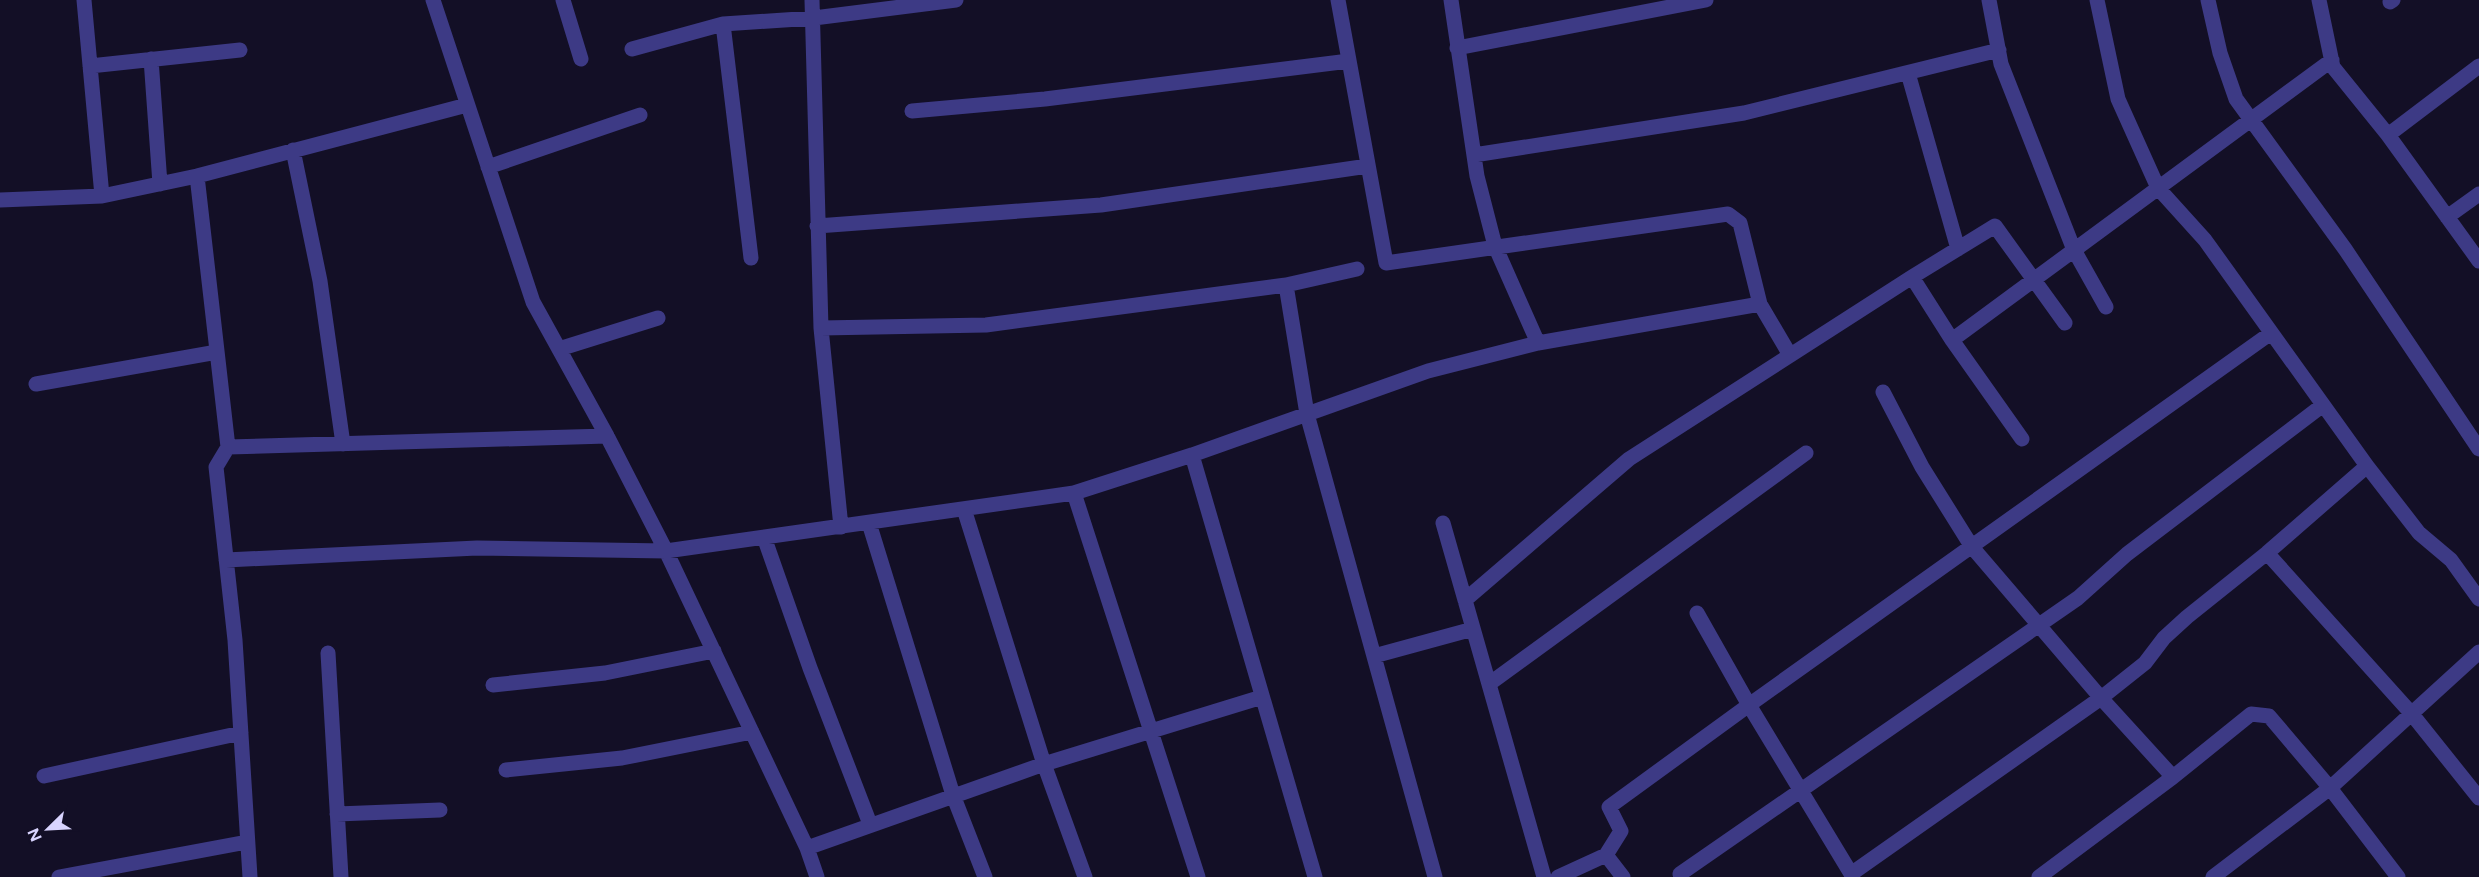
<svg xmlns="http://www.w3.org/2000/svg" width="2479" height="877" font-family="Figtree,sans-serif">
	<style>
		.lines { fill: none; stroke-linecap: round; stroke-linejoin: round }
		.minor { stroke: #3d3a85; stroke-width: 15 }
	</style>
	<rect width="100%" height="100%" fill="#130f26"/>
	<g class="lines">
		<!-- minor -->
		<path class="minor" d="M84 0 102 196
			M433 0 533 302 607 436 666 551 807 848 817 877
			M563 0 581 59
			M812 0 821 328 841 527
			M1338 0 1386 263 1728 214 1740 223 1760 304 1790 355
			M1451 0 1477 176 1495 246 1538 343
			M1989 0 2001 64 2074 250 2106 307
			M2097 0 2118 99 2158 188 2205 240 2367 466 2419 533 2451 560 2479 599
			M2208 0 2220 53 2236 99 2345 249 2479 449
			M2319 0 2333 67 2388 135 2479 261
			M2390 2 2393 0
			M723 24 751 258
			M1457 48 1706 0
			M632 49 723 24 814 18 956 0
			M151 59 160 184
			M90 66 240 50
			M1908 73 1958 249
			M912 111 1045 99 1349 61
			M2388 135 2479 66
			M293 150 320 281 343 444
			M1474 155 1744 113 1999 50
			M488 167 640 115
			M197 176 228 447 216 467 235 640 250 877
			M0 200 102 196 197 176 467 105
			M2447 217 2479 194
			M817 226 1101 205 1368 166
			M1912 277 1952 340 2022 439
			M1286 285 1307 414 1435 877
			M821 328 986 325 1286 285 1357 269
			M1952 340 2332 60
			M559 349 658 318
			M36 384 217 352
			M1883 392 1922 467 1972 547 2101 698 2173 777
			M228 447 607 436
			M1192 455 1315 877
			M1074 493 1198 877
			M964 509 1044 764 1085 877
			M869 523 953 795 985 877
			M1443 523 1544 877
			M764 537 810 668 870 824
			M2267 553 2411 713 2479 798
			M226 560 477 548 666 551 1074 493 1192 455 1428 371 1538 343 1760 304
			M1465 600 1629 459 1912 277 1995 226 2065 323
			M1697 613 1749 705 1853 877
			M328 653 341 877
			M1374 656 1473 629
			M1489 684 1806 453
			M493 685 605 673 714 651
			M506 770 622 758 752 732
			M44 776 241 733
			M337 814 440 810
			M807 848 1044 764 1262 697
			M1606 855 1623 877
			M1680 874 2078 598 2127 554 2323 405
			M1851 874 2101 698 2145 663 2164 638 2187 617 2267 553 2367 466
			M59 877 247 842
			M1558 877 1606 855 1621 831 1609 807 1749 705 2271 333
			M2039 877 2173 777 2251 714 2269 716 2330 788 2398 877
			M2213 877 2330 788 2479 652"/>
	</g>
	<!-- north arrow -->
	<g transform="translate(48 829) rotate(246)" stroke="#130f26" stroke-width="4.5" paint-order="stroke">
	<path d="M0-4.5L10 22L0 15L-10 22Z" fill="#d9d4ff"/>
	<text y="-9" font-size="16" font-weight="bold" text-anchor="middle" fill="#d9d4ff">N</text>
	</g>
</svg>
